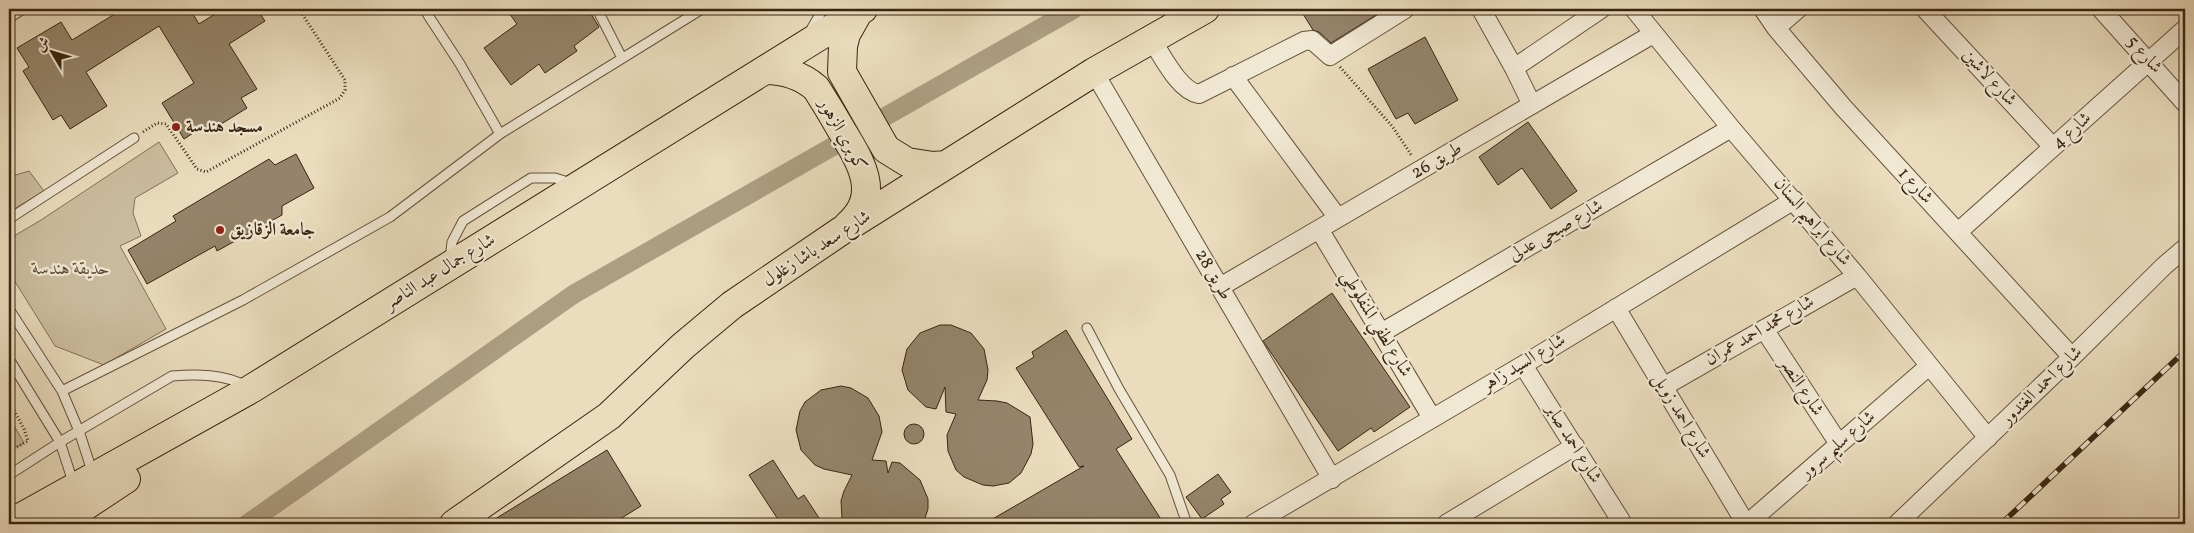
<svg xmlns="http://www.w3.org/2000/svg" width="2194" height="533" font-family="Vollkorn,Amiri,serif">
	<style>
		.green { fill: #ccbda0; stroke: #827159 }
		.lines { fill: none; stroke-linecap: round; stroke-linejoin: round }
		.canal { stroke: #ad9e83; stroke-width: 19 }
		.building { fill: #95846b; stroke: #382512 }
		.lane-casing { stroke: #64533d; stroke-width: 11 }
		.street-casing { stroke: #64533d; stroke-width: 20 }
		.highway-casing { stroke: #382512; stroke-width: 30 }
		.path { stroke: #382512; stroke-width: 3; stroke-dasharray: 1 2.5; stroke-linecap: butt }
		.lane { stroke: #f1e8d4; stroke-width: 9 }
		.street { stroke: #f1e8d4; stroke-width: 18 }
		.highway { stroke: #eadcbd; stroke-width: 28 }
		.rail-casing { stroke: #382512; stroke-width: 5.5 }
		.rail { stroke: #f1e8d4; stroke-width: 4; stroke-dasharray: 11; stroke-linecap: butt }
		.poi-dot { fill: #8f2418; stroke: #f1e8d4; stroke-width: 2 }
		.labels { text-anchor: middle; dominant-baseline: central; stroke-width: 4.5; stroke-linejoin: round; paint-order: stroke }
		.street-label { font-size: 18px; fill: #382512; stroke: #f1e8d4 }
		.poi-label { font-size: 18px; font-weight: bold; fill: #382512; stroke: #f1e8d4; text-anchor: start }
		.park-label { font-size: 18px; font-style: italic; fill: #5d4b36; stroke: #f1e8d4 }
	</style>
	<rect width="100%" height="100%" fill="#eadcbd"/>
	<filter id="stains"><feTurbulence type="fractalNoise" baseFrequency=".004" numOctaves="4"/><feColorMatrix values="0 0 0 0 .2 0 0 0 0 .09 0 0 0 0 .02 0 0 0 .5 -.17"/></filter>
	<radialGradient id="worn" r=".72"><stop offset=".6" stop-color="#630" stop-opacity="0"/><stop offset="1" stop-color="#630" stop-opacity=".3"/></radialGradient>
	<!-- green -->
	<path class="green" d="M159 142 178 173 135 198 133 213 141 236 120 246 166 329 104 365 55 346 9 272V239L41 220Z
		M29 171 44 191 9 212V177Z
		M9 417 24 443 9 450Z"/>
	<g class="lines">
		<!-- canal -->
		<path class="canal" d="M247 524 574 294 1074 9"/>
	</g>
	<!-- building -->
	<path class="building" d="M123 9H190L199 24 223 9H257L265 21 229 44 257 89 241 98 247 108 205 134 201 128 184 139 162 103 194 83 159 26 86 72 107 106 70 129 61 115 53 120 23 71 29 67 17 48 61 22 72 40Z
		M506 9H588L599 27 574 46 577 51 545 73 539 64 511 85 484 48 517 24Z
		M1300 9H1372L1376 15 1331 43 1319 32 1313 30Z
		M1425 37 1458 100 1415 124 1408 113 1396 119 1368 69Z
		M1528 122 1577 191 1551 209 1522 168 1498 185 1479 157Z
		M296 154 314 188 282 206V215L217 251 215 246 147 284 128 250 176 221 173 216 269 159 275 165Z
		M1332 293 1410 407 1374 432 1371 428 1338 451 1263 341Z
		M940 325H951L971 333 984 349 988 370 987 380 978 400 997 401 1007 403 1030 417 1033 444 1031 454 1021 473 1009 483 993 486 983 485 964 477 956 470 948 451 947 435 956 414 946 412 945 387 936 409 926 407 908 390 902 370 907 349 920 333Z
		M1066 330 1132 439 1116 449 1164 524H984L1084 466 1079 467 1016 368 1034 357 1032 352Z
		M841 386 851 388 868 398 879 416 882 432 872 460 886 461 888 473 892 462 900 463 920 480 928 499V509L923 524H846L842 518 841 501 844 491 852 475 824 469 815 465 801 450 796 430 800 411 805 402 821 390Z
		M904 434a10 10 0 1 1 20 0a10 10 0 1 1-20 0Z
		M607 450 641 506 612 524H487Z
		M773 460 798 499 804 495 823 524H781L749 475Z
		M1218 474 1231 492 1221 499 1224 504 1202 519 1186 497Z"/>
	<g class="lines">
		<defs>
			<path id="lane" d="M424 9 460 64 500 134
				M597 9 622 58
				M9 18 23 9
				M809 33 823 9
				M9 219 134 138
				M450 260 452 242 463 221 531 178H555L571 183
				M9 309 62 391 79 431 93 474
				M1087 328 1119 389 1170 475 1187 524
				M9 359 60 442 74 485
				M62 391 243 300 390 217 500 134 702 9
				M9 475 60 442 172 376C197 374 224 374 246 386"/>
			<path id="street" d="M1481 9 1514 68 1532 105
				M1634 9 1731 128 1857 276 1988 438
				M1763 9 1776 28 1843 107 2072 357
				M1925 9 2053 147
				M2101 9 2185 103
				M1776 28 1798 9
				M1151 39C1162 55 1179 91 1199 94L1304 41 1312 40 1330 56 1405 9
				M1514 68 1601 9
				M1094 72 1332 479
				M1233 76 1338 218
				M1319 229 1432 418
				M1958 232 2185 29
				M1220 287 1653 34
				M1616 308 1746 524
				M1764 329 1839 444
				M1381 333 1731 128
				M1523 365 1623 524
				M1663 387 1857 276
				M1253 524 1523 365 1794 200
				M1446 524 1575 446
				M1747 524 1929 366
				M1897 524 2072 357 2164 266 2185 248"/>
			<path id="highway" d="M859 11 846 34 843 46 842 72 886 149 907 162 933 166 946 165
				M765 70C785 70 801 75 816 88 825 102 834 117 842 131 861 162 882 195 848 225
				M9 524 251 389 863 9
				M58 524 126 479
				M454 524 609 416 683 346 732 305 841 231 1094 72 1205 9"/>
		</defs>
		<!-- lane casing -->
		<use href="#lane" class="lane-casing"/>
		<!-- street casing -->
		<use href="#street" class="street-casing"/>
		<!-- highway casing -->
		<use href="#highway" class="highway-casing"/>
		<!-- path -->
		<path class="path" d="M1340 67 1392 126 1412 156
			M143 132 157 123 166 124 197 169 206 172 340 98 345 90V80L299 9
			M9 401 24 429 28 441 9 452"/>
		<!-- lane -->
		<use href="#lane" class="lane"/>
		<!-- street -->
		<use href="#street" class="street"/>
		<!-- highway -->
		<use href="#highway" class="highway"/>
		<defs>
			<path id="rail" d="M2001 524 2185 351"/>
		</defs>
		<!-- rail casing -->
		<use href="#rail" class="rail-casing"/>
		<!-- rail -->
		<use href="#rail" class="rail"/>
	</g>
	<!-- markers -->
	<g class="poi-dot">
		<circle cx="176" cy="127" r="5"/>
		<circle cx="220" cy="230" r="5"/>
	</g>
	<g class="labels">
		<!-- street labels -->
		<g class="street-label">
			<text transform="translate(2144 55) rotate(48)">شارع 5</text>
			<text transform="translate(1989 78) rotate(47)">شارع لاشين</text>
			<text transform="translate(2072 131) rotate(-42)">شارع 4</text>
			<text transform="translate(842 135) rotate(61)">كوبري الزهور</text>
			<text transform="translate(1437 161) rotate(-30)">طريق 26</text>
			<text transform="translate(1915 186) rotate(47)">شارع 1</text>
			<text transform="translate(1812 222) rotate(50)">شارع ابراهيم السنان</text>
			<text transform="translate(1556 231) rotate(-30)">شارع صبحى عدلى</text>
			<text transform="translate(817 249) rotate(-33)">شارع سعد باشا زغلول</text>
			<text transform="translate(440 272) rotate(-32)">شارع جمال عبد الناصر</text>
			<text transform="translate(1213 275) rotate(60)">طريق 28</text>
			<text transform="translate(1376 324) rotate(59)">شارع لطفي المنفلوطي</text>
			<text transform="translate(1760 331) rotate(-30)">شارع محمد احمد عمران</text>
			<text transform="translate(1524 363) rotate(-31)">شارع السيد زاهر</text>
			<text transform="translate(2042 386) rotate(-44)">شارع احمد الغندور</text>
			<text transform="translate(1801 387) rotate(57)">شارع النصر</text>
			<text transform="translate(1681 416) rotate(59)">شارع احمد زويل</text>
			<text transform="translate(1573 444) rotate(58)">شارع احمد صابر</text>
			<text transform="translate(1838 445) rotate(-41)">شارع سليم سرور</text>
		</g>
		<!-- poi labels -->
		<g class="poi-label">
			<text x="186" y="127">مسجد هندسة</text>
			<text x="230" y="230">جامعة الزقازيق</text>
		</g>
		<!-- park labels -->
		<g class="park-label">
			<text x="71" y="269">حديقة هندسة</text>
		</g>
	</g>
	<!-- margin -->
	<rect width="2194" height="533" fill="none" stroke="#eadcbd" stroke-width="30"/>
	<rect x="10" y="10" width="2174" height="513" fill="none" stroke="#382512" stroke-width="2.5"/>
	<rect x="15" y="15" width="2164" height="503" fill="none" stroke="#382512"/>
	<!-- north arrow -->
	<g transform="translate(52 52) rotate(308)" stroke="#f1e8d4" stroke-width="4" paint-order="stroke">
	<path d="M0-4L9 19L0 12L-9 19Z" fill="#382512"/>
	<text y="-8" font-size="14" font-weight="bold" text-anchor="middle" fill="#382512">ش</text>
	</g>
	<rect width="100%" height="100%" filter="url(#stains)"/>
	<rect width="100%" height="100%" fill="url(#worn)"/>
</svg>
